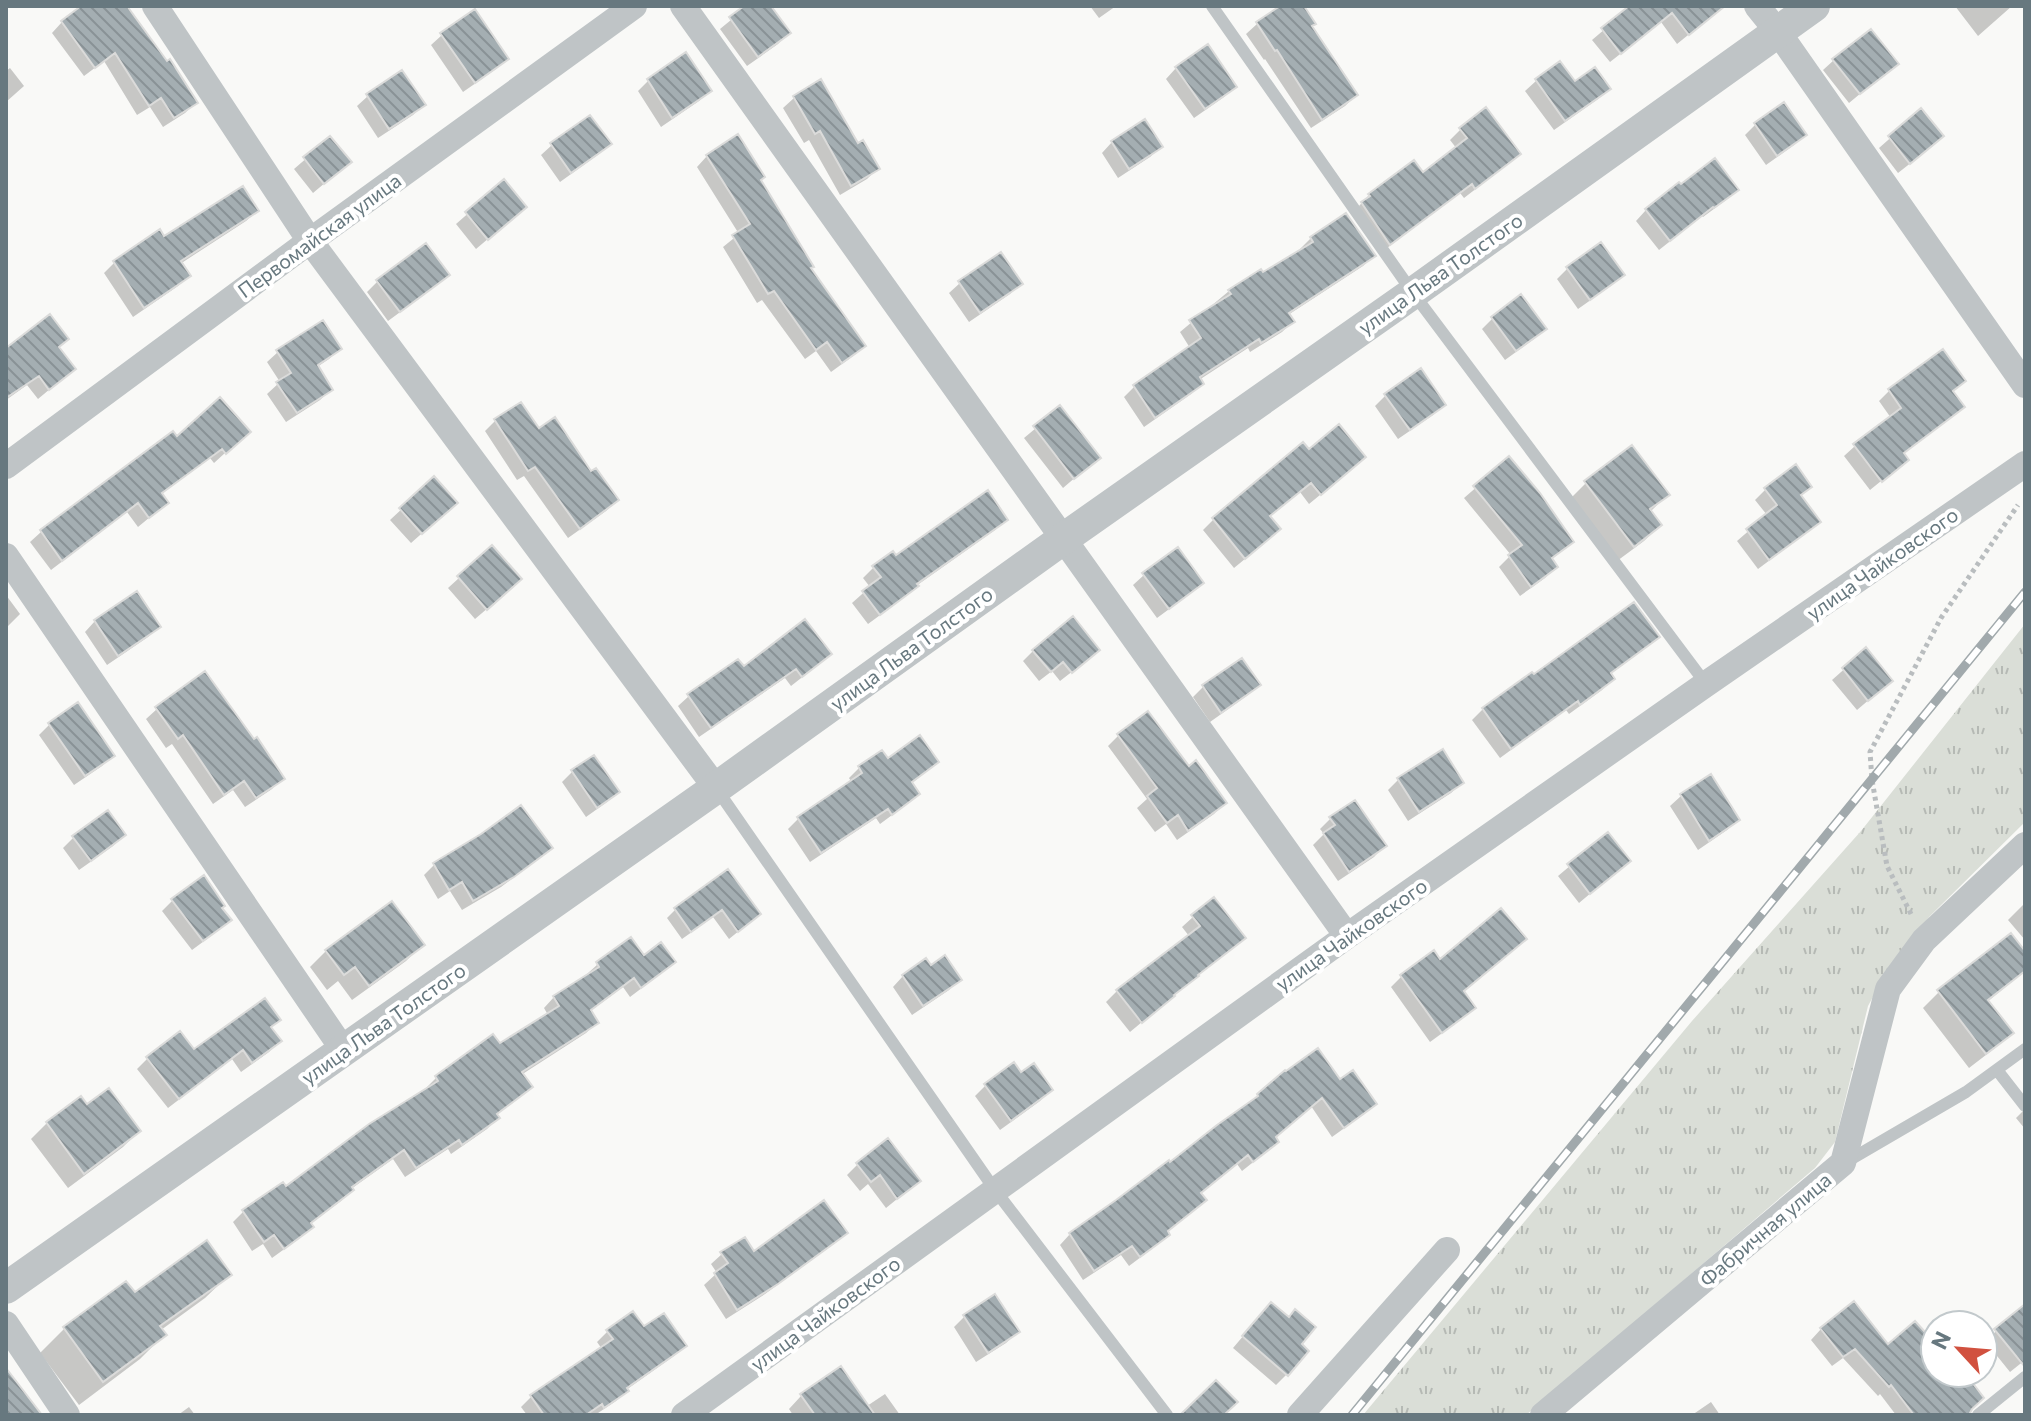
<svg xmlns="http://www.w3.org/2000/svg" width="2031" height="1421" font-family="Commissioner,sans-serif">
	<style>
		.grass { fill: url(#grass-tufts) }
		.shadow { fill: #0003 }
		.building { fill: url(#building-back-hatch); stroke: #dbdbda; stroke-width: 2 }
		.lines { fill: none; stroke-linecap: round; stroke-linejoin: round }
		.path { stroke: #b9bdbf; stroke-width: 5; stroke-dasharray: 4 4; stroke-linecap: butt }
		.service { stroke: #bfc4c6; stroke-width: 12 }
		.minor { stroke: #bfc4c6; stroke-width: 26 }
		.tertiary { stroke: #bfc4c6; stroke-width: 32 }
		.rail-casing { stroke: #a1a9ac; stroke-width: 9 }
		.rail { stroke: #fff; stroke-width: 6; stroke-dasharray: 18; stroke-linecap: butt }
		.labels { text-anchor: middle; dominant-baseline: central; stroke-width: 8; stroke-linejoin: round; paint-order: stroke }
		.street-label { font-size: 20px; fill: #67787f; stroke: #fff }
	</style>
	<defs>
		<pattern id="grass-tufts" width="24" height="20" patternUnits="userSpaceOnUse" patternTransform="scale(2)"><rect width="24" height="20" fill="#daded7"/><path d="M3 7l-1-3M5 7V3M7 7l1-3M15 17l-1-3M17 17v-4M19 17l1-3" fill="none" stroke="#b5b9b4"/></pattern>
		<pattern id="building-back-hatch" width="6" height="6" patternUnits="userSpaceOnUse" patternTransform="scale(2)"><rect width="6" height="6" fill="#a4aeb2"/><path d="M-1 5l2 2M0 0l6 6M5-1l2 2" fill="none" stroke="#899296"/></pattern>
	</defs>
	<rect width="100%" height="100%" fill="#f9f9f7"/>
	<!-- grass -->
	<path class="grass" d="M2025 624V822L1930 916 1891 964 1868 1006 1835 1142 1815 1168 1526 1415H1363L1692 1021 1861 831Z"/>
	<!-- shadow -->
	<path class="shadow" d="M85 6H125L195 103 185 113 163 127 150 107 137 115 104 61 84 76 52 33 62 22Z
		M748 6H768L788 33 778 44 747 66 720 29Z
		M1090 6H1116L1099 18Z
		M1284 6H1302L1310 27 1356 95 1345 106 1311 128 1265 59 1264 60 1246 34 1257 24Z
		M1632 6H1724L1677 44 1661 22 1610 62 1592 40Z
		M1955 6H2012L1978 36Z
		M442 35 506 58 496 69 463 92 431 45Z
		M686 55 710 91 699 101 661 127 638 91 648 81Z
		M1834 60 1896 64 1849 103 1823 70Z
		M1559 64 1574 84 1608 89 1598 99 1554 130 1525 91 1536 81Z
		M10 68 24 86 6 102V71Z
		M1176 68 1235 86 1224 97 1194 118 1166 79Z
		M820 82 857 146 877 169 867 179 840 195 809 140 804 143 783 108 794 98Z
		M368 96 423 105 413 115 378 138 357 106Z
		M1783 105 1804 135 1794 145 1766 165 1745 135 1755 125Z
		M1921 111 1931 147 1898 173 1879 148Z
		M1461 129 1518 154 1508 164 1464 198 1460 193 1379 254 1359 206 1369 195 1423 175 1457 149 1450 140Z
		M330 138 338 172 313 193 294 169Z
		M1112 142 1161 147 1150 157 1118 178 1102 153Z
		M609 144 599 154 560 182 541 155 552 145Z
		M707 156 759 180 809 269 863 346 853 356 831 372 816 351 805 359 762 300 757 303 723 247 739 234 697 167Z
		M504 182 514 217 476 249 456 224Z
		M1737 190 1726 200 1703 217 1702 216 1659 250 1636 221 1646 210Z
		M257 211 246 221 180 264 188 276 178 286 133 317 104 273 114 263 164 239Z
		M1311 238 1373 256 1363 266 1288 315 1292 322 1282 332 1250 352 1248 348 1199 380 1201 384 1191 394 1144 427 1124 397 1134 387 1190 348 1180 332 1229 291 1302 251 1300 249Z
		M1567 269 1622 275 1612 285 1578 309 1557 279Z
		M447 275 437 285 388 321 367 292 378 281Z
		M960 283 1020 284 1010 294 969 322 949 293Z
		M1521 297 1544 329 1534 339 1505 360 1482 329 1492 319Z
		M57 348 74 369 38 399 27 385 6 400V351Z
		M339 349 329 359 317 367 331 389 320 400 286 422 267 394 280 382 267 362 278 352Z
		M1942 352 1951 392 1962 407 1952 417 1902 454 1907 460 1870 490 1844 456 1855 446 1891 418 1879 401 1889 391Z
		M1386 395 1444 404 1433 415 1398 439 1375 406Z
		M1060 408 1098 458 1063 488 1024 438Z
		M495 421 538 431 590 474 617 500 606 511 568 538 524 476 517 480 485 431Z
		M172 434 177 439 237 442 214 463 210 458 161 494 167 503 138 527 127 512 51 570 30 542 41 532Z
		M1308 452 1353 468 1309 504 1300 492 1268 517V540L1234 568 1203 530 1213 520Z
		M1509 459 1572 542 1551 560 1555 567 1545 578 1520 596 1499 567 1511 555 1464 498Z
		M434 479 445 513 411 543 390 520Z
		M1586 483 1667 495 1650 512 1660 525 1644 541 1617 561 1570 499Z
		M1810 487 1800 497 1807 532 1758 569 1737 541 1767 515 1755 500 1766 489Z
		M1006 519 995 530 916 586 906 596 868 624 852 603 870 587 863 578 874 567 895 557Z
		M492 548 509 590 475 619 448 588Z
		M1144 575 1202 583 1191 593 1157 618 1133 585Z
		M6 595 20 614 6 628Z
		M95 621 158 627 148 637 107 665 85 632Z
		M1657 637 1647 647 1609 675 1612 679 1602 690 1569 714 1566 710 1500 758 1472 720 1483 709 1531 675Z
		M1866 650 1891 681 1857 710 1832 680Z
		M1033 651 1087 660 1060 681 1052 671 1039 681 1023 661Z
		M1241 660 1258 685 1248 695 1210 722 1193 697 1203 687Z
		M819 664 791 686 785 678 699 737 678 706 689 696 743 669Z
		M157 709 253 742 282 778 272 789 245 807 233 790 213 804 172 744 166 748 146 719Z
		M50 724 112 756 102 766 74 785 39 735Z
		M1118 736 1188 769 1224 803 1214 814 1177 840 1166 824 1155 832 1137 808 1147 799 1108 746Z
		M888 761 937 762 911 784 918 794 907 804 880 824 876 818 810 862 788 829 798 819 852 783 849 778 859 768Z
		M572 772 617 792 607 802 586 817 562 782Z
		M1710 777 1738 820 1727 830 1698 850 1670 806 1681 796Z
		M1398 780 1462 783 1451 793 1408 821 1388 790Z
		M1331 818 1384 846 1374 857 1338 881 1313 845 1324 834 1320 829Z
		M1608 834 1629 861 1579 903 1558 876Z
		M123 835 113 846 79 870 63 848 74 837Z
		M550 848 539 858 501 887 462 910 450 891 438 899 424 875 434 865Z
		M727 872 750 922 729 939 713 917 682 939 667 918 675 910Z
		M173 900 229 920 219 930 192 950 162 911Z
		M2025 903V940L2008 920Z
		M1193 917 1243 938 1130 1032 1106 1002 1117 991 1189 936 1182 927Z
		M1524 939 1462 992 1463 1018 1430 1042 1391 987 1401 977 1433 953 1440 962Z
		M422 945 406 961 352 1000 338 981 327 990 310 967 326 951Z
		M2025 954V971L1987 1002 2011 1032 1995 1048 1969 1068 1923 1008 1939 992Z
		M644 958 673 962 663 972 630 997 623 987 589 1012 596 1023 586 1033 521 1075 530 1087 495 1116 497 1118 487 1129 451 1154 448 1149 405 1177 393 1159 351 1189 341 1201 310 1224 312 1227 301 1237 272 1258 263 1244 252 1251 233 1222 243 1212 282 1184 285 1189 427 1090 426 1088 436 1078 499 1046 548 1015 544 1008 554 997 587 974 598 964Z
		M931 967 959 979 949 990 912 1015 893 987 903 976Z
		M270 1028 279 1041 269 1052 241 1072 232 1059 168 1108 137 1069 148 1058 194 1052Z
		M1013 1065 1020 1075 1050 1090 1040 1101 1000 1130 975 1096 985 1086Z
		M1339 1082 1375 1104 1364 1114 1332 1137 1311 1106 1274 1138 1277 1142 1266 1152 1242 1171 1237 1164 1200 1194 1205 1200 1166 1233 1167 1235 1157 1245 1129 1266 1121 1255 1083 1280 1060 1245 1070 1234 1170 1165 1247 1107 1258 1095Z
		M86 1107 139 1131 123 1147 68 1188 31 1139 47 1123Z
		M2025 1109V1129L2016 1118Z
		M888 1141 907 1191 886 1208 868 1184 860 1191 847 1175 858 1164Z
		M846 1233 835 1243 765 1294 726 1319 704 1285 717 1273 711 1264 722 1254H753Z
		M229 1275 205 1298 161 1330 164 1335 140 1359 79 1405 40 1353 64 1329 134 1295Z
		M994 1297 1017 1332 1006 1343 976 1362 954 1327 964 1317Z
		M2025 1306V1360L2010 1372 1985 1341Z
		M1261 1315 1288 1319 1299 1344 1287 1374 1276 1385 1233 1348Z
		M644 1329 685 1346 674 1356 626 1390 616 1401 595 1415H592L590 1413 587 1415H527L521 1407 531 1397 602 1349 597 1342 608 1331Z
		M1821 1329 1888 1347 1935 1346V1373H1963L1966 1415H1896L1880 1394 1878 1396 1843 1358 1832 1366 1811 1340Z
		M885 1394 900 1415H793L789 1409 801 1396 867 1406Z
		M1711 1402 1720 1415H1692Z
		M189 1407 195 1415H178Z"/>
	<!-- building -->
	<path class="building" d="M81 6H127L167 61 170 59 198 103 174 118 161 98 149 106 115 53 95 68 61 21Z
		M744 6H771L791 33 758 57 729 17Z
		M1280 6H1304L1316 24 1312 26 1358 95 1322 120 1277 50 1275 51 1256 22Z
		M1629 6H1725L1689 35 1672 13 1621 54 1601 28Z
		M475 9 509 59 475 83 440 33Z
		M1871 29 1899 64 1860 94 1832 59Z
		M1208 44 1237 87 1205 109 1175 67Z
		M686 52 712 91 672 118 647 79Z
		M1560 61 1575 81 1595 67 1611 89 1565 121 1535 79Z
		M402 70 426 105 389 129 366 94Z
		M821 79 858 143 863 140 880 169 851 186 820 131 815 134 793 96Z
		M1784 102 1807 135 1777 156 1754 123Z
		M1486 107 1521 154 1475 189 1472 184 1390 245 1361 202 1370 196 1368 194 1414 160 1423 172 1467 138 1459 128Z
		M1921 108 1944 136 1910 164 1888 136Z
		M590 115 612 144 571 173 550 143Z
		M1145 119 1163 147 1129 169 1111 141Z
		M738 134 765 177 761 180 814 267 811 268 866 346 842 363 827 342 816 350 774 291 768 294 732 235 750 224 706 155Z
		M330 136 352 162 324 184 303 157Z
		M1715 158 1739 190 1714 208 1713 207 1670 241 1645 209 1679 182 1681 184Z
		M504 179 527 207 488 240 465 212Z
		M243 186 259 211 181 261 191 276 144 308 113 261 160 229 164 236Z
		M1346 213 1376 256 1289 313 1295 322 1261 343 1259 339 1200 377 1204 384 1155 418 1133 385 1201 338 1189 320 1231 294 1228 290 1261 269 1263 272 1313 242 1310 237Z
		M1601 242 1625 275 1590 300 1566 267Z
		M426 243 450 275 400 312 376 280Z
		M1001 252 1023 284 980 313 958 281Z
		M1521 294 1547 329 1516 351 1491 317Z
		M50 314 69 339 59 347 76 369 49 390 39 376 6 398V348Z
		M323 320 342 349 318 365 333 390 297 413 276 382 291 373 276 350Z
		M1943 349 1966 381 1953 391 1965 407 1904 453 1909 460 1882 482 1853 444 1901 408 1888 389Z
		M1421 368 1446 405 1410 430 1384 394Z
		M220 397 251 432 226 454 222 449 162 493 169 503 149 518 138 503 62 561 40 530 173 431 177 436Z
		M521 402 539 428 555 417 591 471 596 468 619 500 580 529 535 467 528 471 494 419Z
		M1060 405 1101 458 1074 479 1033 426Z
		M1339 424 1366 457 1321 495 1311 483 1270 516 1281 529 1245 559 1212 518 1303 442 1309 449Z
		M1632 445 1670 495 1650 509 1662 525 1634 547 1584 481Z
		M1509 456 1540 493 1574 542 1552 558 1558 567 1531 587 1508 555 1522 545 1473 486Z
		M1796 464 1812 487 1801 495 1821 522 1769 560 1746 529 1777 505 1764 488Z
		M434 476 458 503 422 534 399 508Z
		M988 490 1008 520 917 584 919 586 880 615 862 591 881 577 872 566 893 551 896 555Z
		M492 545 522 579 487 610 457 576Z
		M1178 547 1204 583 1169 609 1142 573Z
		M137 591 161 627 118 656 94 620Z
		M1634 602 1660 637 1611 673 1615 679 1580 705 1578 701 1511 749 1482 708 1532 672 1534 674Z
		M1073 616 1100 650 1072 673 1063 662 1051 672 1032 650Z
		M805 619 832 654 802 677 796 669 711 728 687 694 738 659 744 666Z
		M1866 647 1893 681 1868 701 1842 668Z
		M1242 658 1261 685 1221 713 1202 685Z
		M205 671 254 739 257 737 285 779 256 798 244 781 224 795 183 735 178 739 155 707Z
		M78 702 115 756 85 776 48 723Z
		M1148 711 1189 766 1196 760 1227 803 1188 831 1178 815 1167 823 1147 796 1157 788 1117 734Z
		M920 735 939 762 912 782 920 794 892 815 888 809 821 853 797 817 862 773 858 766 882 750 888 758Z
		M1443 749 1464 783 1419 812 1397 778Z
		M594 755 620 792 597 808 571 770Z
		M1711 774 1740 820 1709 841 1680 794Z
		M1355 800 1387 846 1349 872 1323 833 1335 825 1329 817Z
		M521 805 553 848 514 877 473 901 462 882 449 890 433 863 481 834Z
		M108 810 126 835 91 861 72 836Z
		M1608 832 1631 861 1590 894 1567 864Z
		M728 869 761 914 738 932 722 910 691 932 674 908Z
		M204 875 225 906 222 908 232 920 203 941 171 899Z
		M1214 897 1246 938 1198 975 1199 976 1174 995 1175 996 1142 1023 1116 990 1200 926 1191 915Z
		M392 901 425 945 369 986 355 967 344 975 325 950Z
		M1501 908 1527 939 1464 991 1476 1008 1442 1033 1400 975 1434 950 1440 959Z
		M2011 933 2025 951V971L1988 1000 2014 1033 1986 1054 1937 990Z
		M631 937 644 955 661 942 676 962 641 988 634 978 591 1010 599 1023 522 1072 533 1087 497 1114 500 1118 462 1145 459 1140 416 1168 404 1150 352 1187 354 1190 311 1223 314 1227 284 1249 274 1235 264 1242 242 1210 283 1182 286 1186 369 1124 438 1081 435 1076 493 1034 500 1043 559 1006 553 996 599 967 596 962Z
		M945 955 962 980 923 1006 902 975 926 958 931 965Z
		M265 998 281 1020 271 1027 282 1041 252 1063 243 1050 179 1099 146 1057 180 1031 194 1049Z
		M1318 1048 1340 1079 1353 1070 1377 1104 1344 1128 1322 1098 1276 1137 1279 1142 1253 1162 1248 1155 1201 1193 1207 1200 1168 1231 1170 1235 1140 1257 1132 1246 1094 1271 1069 1233 1116 1200 1169 1160 1170 1162 1217 1125 1258 1096 1257 1094 1285 1070 1286 1071Z
		M1014 1062 1021 1072 1034 1063 1053 1090 1011 1121 984 1084Z
		M109 1088 141 1131 84 1174 46 1122 81 1096 87 1104Z
		M888 1138 921 1181 897 1199 880 1175 871 1182 856 1163Z
		M824 1200 848 1233 778 1284 737 1310 714 1273 728 1263 720 1252 745 1237 754 1251Z
		M207 1240 232 1275 160 1326 167 1335 103 1382 63 1327 126 1281 135 1292Z
		M995 1294 1020 1332 988 1353 963 1315Z
		M1854 1301 1888 1344 1915 1321 1935 1343V1373H1965L1984 1398 1972 1409 1969 1415H1914L1891 1385 1889 1387 1855 1349 1843 1357 1820 1328Z
		M1271 1302 1289 1317 1295 1309 1316 1327 1302 1344 1309 1351 1288 1376 1242 1336Z
		M2025 1304V1367L1994 1329Z
		M633 1311 644 1326 664 1313 687 1346 627 1388 629 1391 604 1408 602 1404 586 1415H544L530 1395 613 1339 606 1330Z
		M841 1366 875 1415H815L800 1394Z
		M6 1368 42 1415H6Z
		M1216 1380 1238 1402 1224 1415H1180Z"/>
	<g class="lines">
		<!-- path -->
		<path class="path" d="M1911 914 1887 866 1872 780 1870 752 1941 618 2018 505"/>
		<!-- service -->
		<path class="service" d="M1212 6 1413 293 1706 684
			M716 788 995 1190 1167 1415
			M1997 1070 2025 1106
			M1846 1162 1966 1092 2025 1049
			M1978 1415 2025 1377"/>
		<!-- minor -->
		<path class="minor" d="M155 6 310 241 716 788
			M683 6 1347 936
			M1757 6 1778 32 2025 385
			M6 466 310 241 634 6
			M6 556 344 1051
			M6 1324 67 1415
			M684 1415 1347 936 1706 684 2025 464
			M1300 1415 1447 1250
			M1543 1415 1843 1163 1888 989 1924 940 2025 845"/>
		<!-- tertiary -->
		<path class="tertiary" d="M6 1288 716 788 1063 539 1413 293 1814 6"/>
		<defs>
			<path id="rail" d="M1352 1415 2025 592"/>
		</defs>
		<!-- rail casing -->
		<use href="#rail" class="rail-casing"/>
		<!-- rail -->
		<use href="#rail" class="rail"/>
	</g>
	<g class="labels">
		<!-- street labels -->
		<g class="street-label">
			<text transform="translate(319 235) rotate(-36)">Первомайская улица</text>
			<text transform="translate(1440 273) rotate(-35)">улица Льва Толстого</text>
			<text transform="translate(1882 563) rotate(-35)">улица Чайковского</text>
			<text transform="translate(911 648) rotate(-36)">улица Льва Толстого</text>
			<text transform="translate(1351 934) rotate(-35)">улица Чайковского</text>
			<text transform="translate(383 1023) rotate(-35)">улица Льва Толстого</text>
			<text transform="translate(1765 1229) rotate(-40)">Фабричная улица</text>
			<text transform="translate(825 1313) rotate(-36)">улица Чайковского</text>
		</g>
	</g>
	<!-- border -->
	<rect width="2031" height="1421" fill="none" stroke="#67787f" stroke-width="16"/>
	<!-- north arrow -->
	<g transform="translate(1959 1349) rotate(296)"><circle r="38" fill="#ffffff" stroke="#c2c9cc" stroke-width="2"/>
	<path d="M0-6L14 30L0 20L-14 30Z" fill="#d1513f"/>
	<text y="-12" font-size="22" font-weight="bold" text-anchor="middle" fill="#67787f">N</text>
	</g>
</svg>
